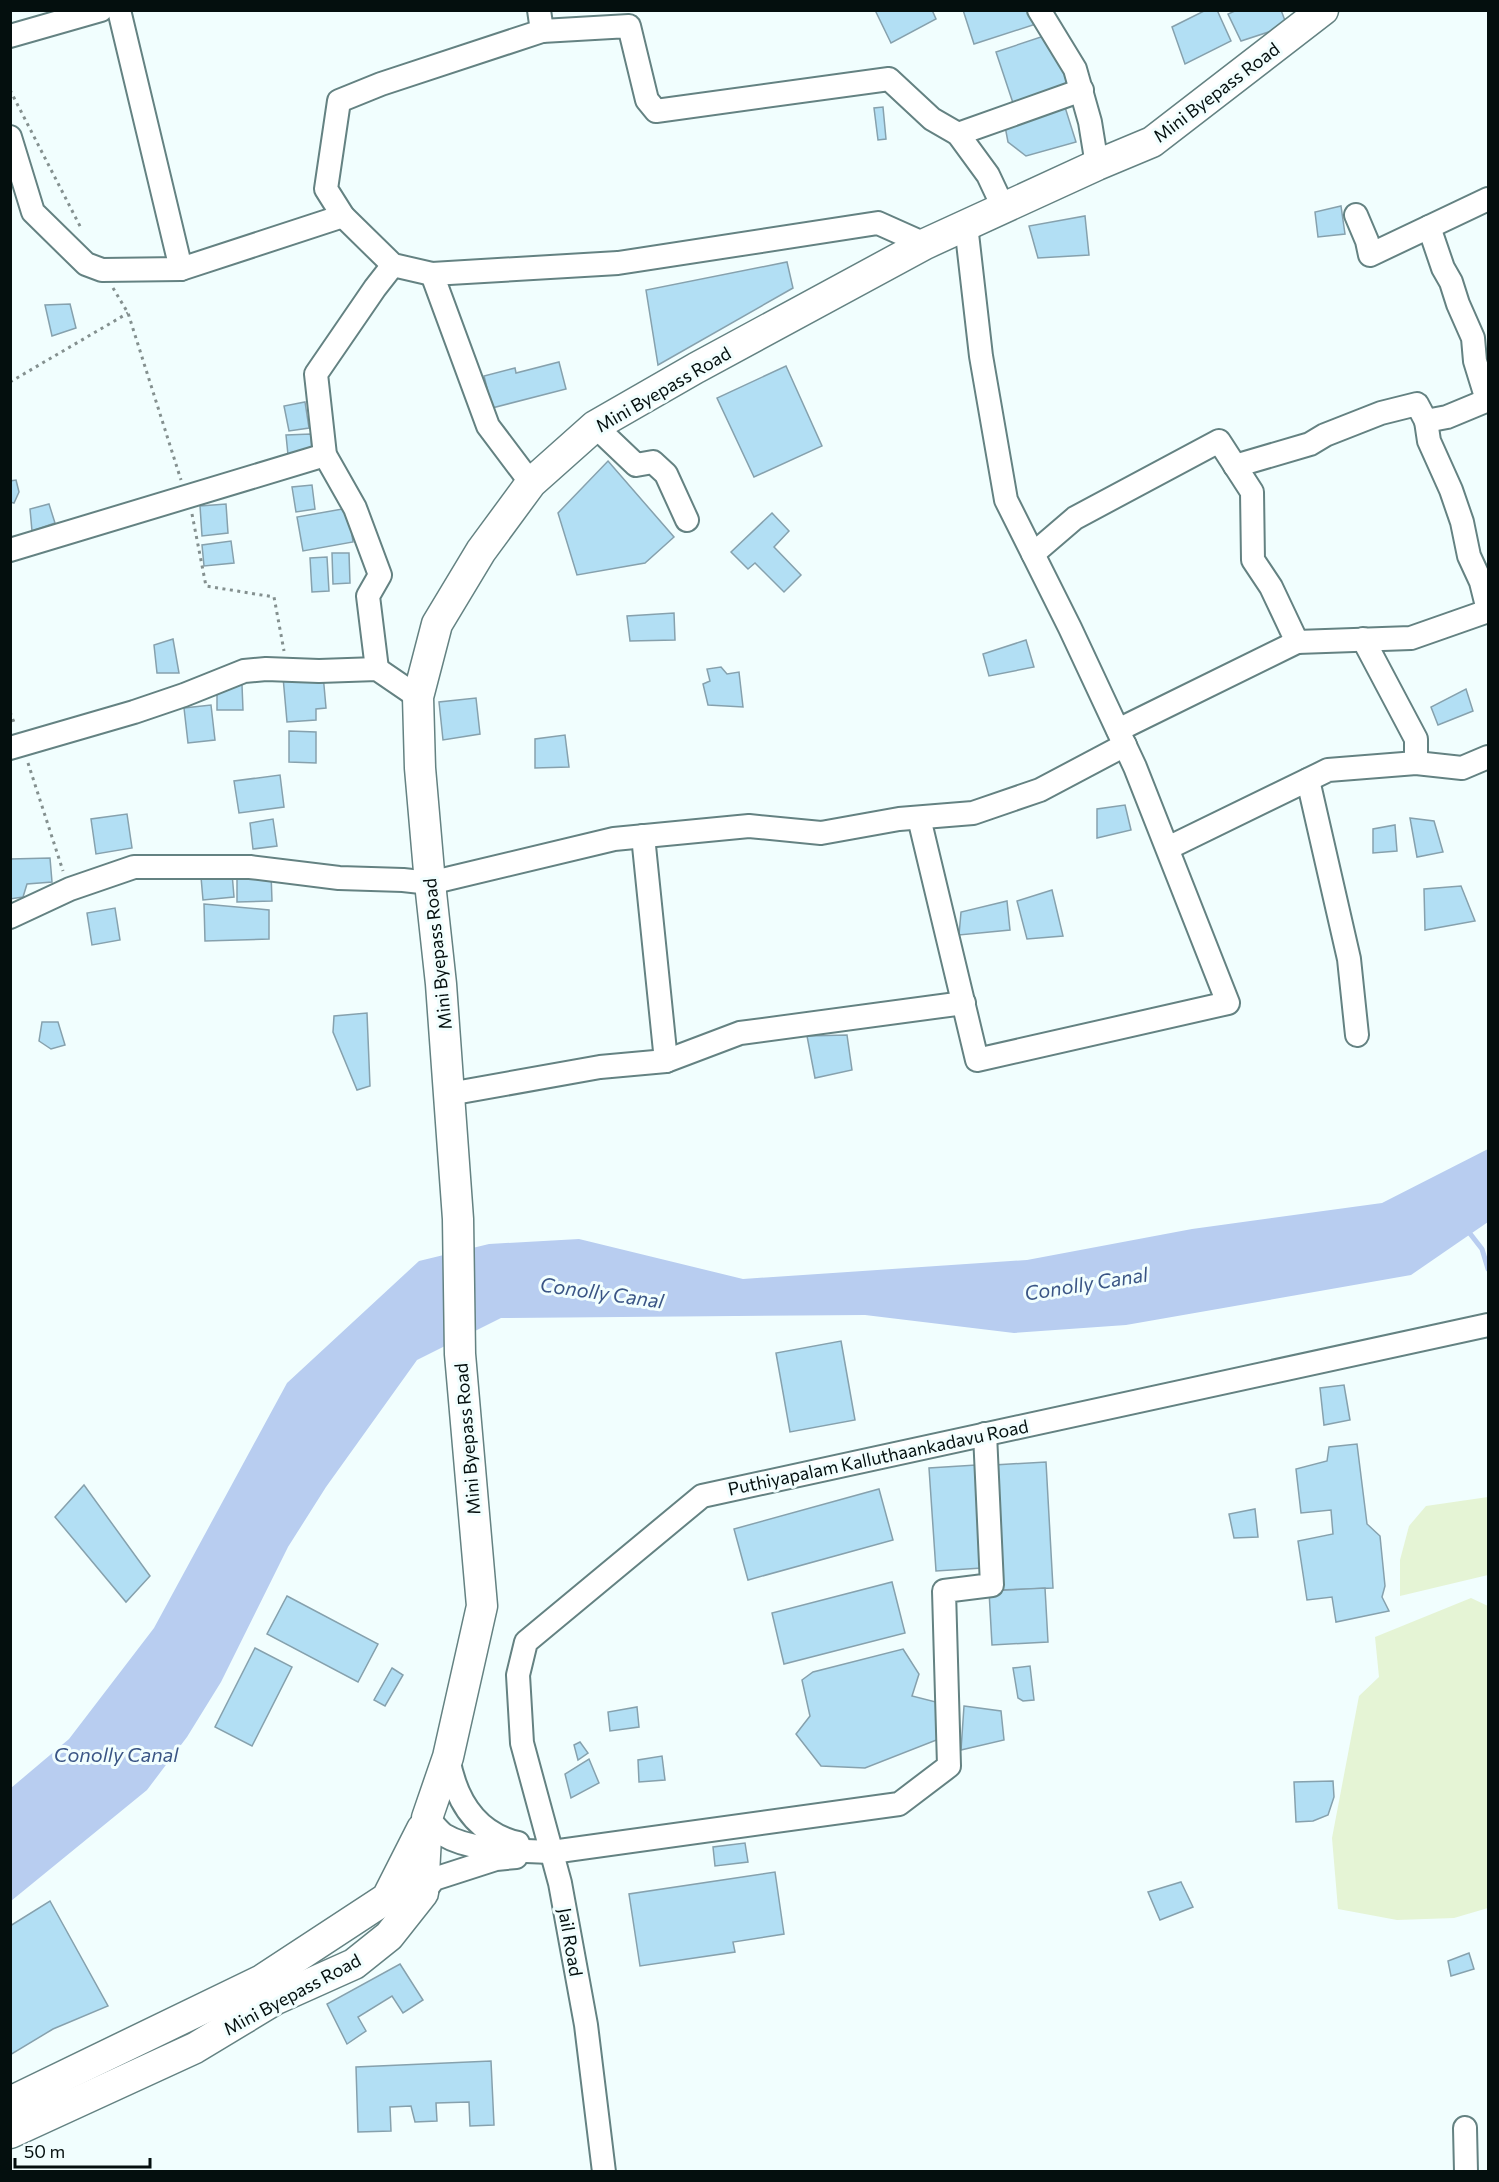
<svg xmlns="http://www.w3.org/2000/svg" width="1499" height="2182" font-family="Commissioner,sans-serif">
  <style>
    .green { fill: #e5f4d5 }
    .water { fill: #b8cdf0 }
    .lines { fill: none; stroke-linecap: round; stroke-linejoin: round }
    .stream { stroke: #b8cdf0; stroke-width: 5 }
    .building { fill: #b2dff4; stroke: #86a1ad; stroke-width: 1.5 }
    .minor-casing { stroke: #648282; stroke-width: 26 }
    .major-casing { stroke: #648282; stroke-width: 33 }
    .path { stroke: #84908f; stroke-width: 3; stroke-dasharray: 3 4.5; stroke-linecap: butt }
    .minor { stroke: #fff; stroke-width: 22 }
    .major { stroke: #fff; stroke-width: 30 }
    .labels { text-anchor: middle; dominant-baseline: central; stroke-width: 6; stroke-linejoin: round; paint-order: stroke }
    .street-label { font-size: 18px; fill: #040f0e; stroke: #f1fefe }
    .water-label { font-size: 20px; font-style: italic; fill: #3a5585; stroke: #f1fefe }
  </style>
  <rect width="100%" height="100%" fill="#f1fefe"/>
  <g class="green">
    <path d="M1488,1497V1575L1400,1596V1560L1409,1526L1426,1506Z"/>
    <path d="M1471,1598L1488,1606V1908L1454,1918L1397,1920L1338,1909L1332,1838L1359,1696L1379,1677L1375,1637Z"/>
  </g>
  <path class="water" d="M1488,1149V1222L1411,1275L1126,1325L1014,1333L865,1315L501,1318L417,1360L326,1487L288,1547L221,1682L187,1737L147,1790L11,1901V1788L69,1739L154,1628L287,1383L419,1261L489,1244L579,1239L743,1279L1027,1260L1192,1229L1382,1203Z"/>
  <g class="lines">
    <path class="stream" d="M1468,1231L1482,1249L1488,1269"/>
  </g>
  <g class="building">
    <path d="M875,10H932L936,19L891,43Z"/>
    <path d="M963,10H1035L1039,23L974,44Z"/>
    <path d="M1206,10H1217L1231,41L1185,64L1172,27Z"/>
    <path d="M1237,10H1281L1287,26L1241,41L1228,14Z"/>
    <path d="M1059,31L1076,86L1014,106L996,52Z"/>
    <path d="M1064,104L1076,142L1026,156L1008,142L1004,121Z"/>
    <path d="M883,107L886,139L878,140L874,108Z"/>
    <path d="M1341,206L1345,234L1318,237L1315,212Z"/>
    <path d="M1085,216L1089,255L1038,258L1029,226Z"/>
    <path d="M787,262L793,288L658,365L646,290Z"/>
    <path d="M70,304L76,328L52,336L45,305Z"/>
    <path d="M559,362L566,389L492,408L484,376L515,368L516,373Z"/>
    <path d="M786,366L822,446L754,477L717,398Z"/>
    <path d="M305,402L309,428L289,431L284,406Z"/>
    <path d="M311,434L312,454L288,455L286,435Z"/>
    <path d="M608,461L674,537L645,563L577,575L558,513Z"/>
    <path d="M16,480L19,492L14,503L10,502V481Z"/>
    <path d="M312,485L315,509L296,512L292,487Z"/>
    <path d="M49,504L55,523L32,531L30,509Z"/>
    <path d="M226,504L228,533L202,536L200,506Z"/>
    <path d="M348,508L353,542L303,551L297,517Z"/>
    <path d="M772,513L789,531L774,547L801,575L784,592L755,563L748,569L731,552Z"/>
    <path d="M231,541L234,563L204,566L202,545Z"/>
    <path d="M332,553H349L350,583L333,584Z"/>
    <path d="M327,557L329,591L312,592L310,558Z"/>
    <path d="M674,613L675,640L630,641L627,616Z"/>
    <path d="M173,639L179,673H157L154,645Z"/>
    <path d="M1026,640L1034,667L989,676L983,654Z"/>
    <path d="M721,667L727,674L739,672L743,707L708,705L703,684L710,681L707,669Z"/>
    <path d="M323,674L326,708L316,709V720L287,722L283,677Z"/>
    <path d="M217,685H242L243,710H217Z"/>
    <path d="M1466,689L1473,711L1438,725L1431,707Z"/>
    <path d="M476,698L480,734L443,740L439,702Z"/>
    <path d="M211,705L215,740L188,743L184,708Z"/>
    <path d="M289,731L316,732V763L289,762Z"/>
    <path d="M565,735L569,767L535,768V739Z"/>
    <path d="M280,775L284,807L239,813L234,781Z"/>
    <path d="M1125,805L1131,830L1097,838V809Z"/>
    <path d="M127,814L132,848L96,854L91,819Z"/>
    <path d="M1410,818L1434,821L1443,852L1417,857Z"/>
    <path d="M273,819L277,846L253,849L250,823Z"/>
    <path d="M1395,825L1397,851L1373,853V829Z"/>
    <path d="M50,858L52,882L27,884L23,897L10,899V859Z"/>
    <path d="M232,873L234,897L203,900L201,877Z"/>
    <path d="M237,873H271L272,901L237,902Z"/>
    <path d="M1461,886L1475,921L1425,930L1424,889Z"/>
    <path d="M1052,890L1063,936L1027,939L1017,901Z"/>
    <path d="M1007,901L1010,930L959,935L961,912Z"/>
    <path d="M204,904L269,910V939L205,941Z"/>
    <path d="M115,908L120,940L92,945L87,913Z"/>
    <path d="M367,1013L370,1086L357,1090L333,1032L334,1016Z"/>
    <path d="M42,1022H58L65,1045L51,1049L39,1041Z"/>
    <path d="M847,1035L852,1070L815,1078L807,1036Z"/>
    <path d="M841,1341L855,1420L790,1432L776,1353Z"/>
    <path d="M1344,1385L1350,1420L1324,1425L1320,1388Z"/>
    <path d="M1357,1444L1367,1524L1380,1536L1385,1586L1382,1597L1389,1611L1336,1622L1332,1597L1307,1600L1298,1541L1333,1534L1331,1510L1301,1513L1296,1469L1327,1461L1329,1447Z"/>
    <path d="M1046,1462L1053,1588L1001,1590L994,1465Z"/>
    <path d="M976,1465L982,1568L936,1571L929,1468Z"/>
    <path d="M84,1485L150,1576L126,1602L55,1517Z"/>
    <path d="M879,1489L893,1540L748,1580L734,1529Z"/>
    <path d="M1255,1509L1258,1537L1234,1538L1229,1514Z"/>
    <path d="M892,1582L905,1633L784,1664L772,1613Z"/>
    <path d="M1045,1588L1048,1642L992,1645L989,1591Z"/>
    <path d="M287,1596L378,1644L358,1682L267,1634Z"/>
    <path d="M255,1648L292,1667L252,1746L215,1727Z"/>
    <path d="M903,1649L919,1674L912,1696L936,1702L939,1739L865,1768L821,1766L796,1734L810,1716L802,1680L813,1672Z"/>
    <path d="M1030,1666L1034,1700L1023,1701L1018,1698L1013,1668Z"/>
    <path d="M392,1668L403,1675L385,1706L374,1700Z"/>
    <path d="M964,1706L1001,1711L1004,1740L961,1750Z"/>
    <path d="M637,1707L639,1727L610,1731L608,1712Z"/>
    <path d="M580,1742L588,1753L578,1760L574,1745Z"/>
    <path d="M662,1756L665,1780L639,1782L638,1760Z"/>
    <path d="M589,1759L599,1783L571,1798L565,1774Z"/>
    <path d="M1333,1781L1334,1797L1328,1815L1313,1821L1296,1822L1294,1782Z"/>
    <path d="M745,1843L748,1862L715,1866L713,1847Z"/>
    <path d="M775,1872L784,1934L733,1942L735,1952L640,1966L629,1894Z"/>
    <path d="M1181,1882L1193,1907L1160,1920L1148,1892Z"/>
    <path d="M50,1901L108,2006L53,2029L10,2055V1926Z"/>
    <path d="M1469,1953L1474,1969L1451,1976L1448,1961Z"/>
    <path d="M400,1964L423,2000L403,2013L392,1996L358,2017L366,2031L347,2044L327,2004Z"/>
    <path d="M491,2061L494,2125L470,2126L469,2102L436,2103L437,2121L415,2122L411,2106L390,2107L391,2131L358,2132L356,2067Z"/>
  </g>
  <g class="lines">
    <defs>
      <g id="minor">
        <path d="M119,10L181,269"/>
        <path d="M1039,10L1075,69L1090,122L1097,165"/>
        <path d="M542,31L629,26L647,100L656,111L889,79L932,119L958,134L988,175L1004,209"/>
        <path d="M10,36L101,10"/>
        <path d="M958,134L1082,90"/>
        <path d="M10,137L33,212L86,264L102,270L181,269L343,216"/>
        <path d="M1356,215L1367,241L1370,255L1488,199"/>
        <path d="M1429,227L1443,268L1451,282L1458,304L1473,338L1475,361L1487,400"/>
        <path d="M432,274L393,265L343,216L326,189L339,101L381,84L542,31L539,10"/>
        <path d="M1426,421L1429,441L1451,490L1462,522L1469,556L1481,582L1488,610"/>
        <path d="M595,426L636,465L653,462L666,474L687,520"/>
        <path d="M1235,466L1310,444L1325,435L1381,413L1417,404L1426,421L1447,417L1488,400"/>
        <path d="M531,483L488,426L432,274L618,263L878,223L925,244"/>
        <path d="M10,550L325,455"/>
        <path d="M1033,554L1075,518L1219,441L1252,492L1253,560L1271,587L1297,642L1118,730"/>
        <path d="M1363,639L1416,739V763"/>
        <path d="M1297,642L1411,638L1488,611"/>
        <path d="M377,669L368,596L380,575L355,508L325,455L316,374L375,288L393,265"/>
        <path d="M10,748L134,712L184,695L244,671L266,669L319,671L377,669L418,697"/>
        <path d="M1308,780L1349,959L1357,1035"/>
        <path d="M919,818L977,1060L1228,1003L1135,767L1070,628L1006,500L981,356L966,225"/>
        <path d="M643,836L666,1061"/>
        <path d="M1168,848L1328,770L1416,763L1462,768L1488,757"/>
        <path d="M10,917L70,889L134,867H250L339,878L403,880L430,883L614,839L749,826L821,833L899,819L973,813L1040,790L1125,745"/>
        <path d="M449,1094L600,1067L666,1061L740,1033L964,1003"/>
        <path d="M448,1757C455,1798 474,1833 518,1843"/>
        <path d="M427,1818C433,1823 438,1831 444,1835C472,1852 520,1850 552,1852L899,1804L949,1766L944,1591L992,1585L985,1434"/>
        <path d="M423,1893L434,1879L496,1859L516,1857"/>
        <path d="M1465,2128L1466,2172"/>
        <path d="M604,2172L586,2025L560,1883L522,1743L518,1675L526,1642L702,1496L1488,1325"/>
      </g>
      <g id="major">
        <path d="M10,2102L262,1980L387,1898L422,1829"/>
        <path d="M10,2133L195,2048L276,1999L354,1964L389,1936L423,1893L427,1818L448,1757L482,1606L460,1354L458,1219L441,984L430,883L420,768L418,697L437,624L481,551L531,483L595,426L696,368L925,244L1097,165L1152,142L1323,10"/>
      </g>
    </defs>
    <use href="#minor" class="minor-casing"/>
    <use href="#major" class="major-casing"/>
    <g class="path">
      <path d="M10,90L82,230"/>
      <path d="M113,288L128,313L181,480"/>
      <path d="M10,382L128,313"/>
      <path d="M192,514L206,586L274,597L284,651"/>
      <path d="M10,712L15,725"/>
      <path d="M28,763L63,871"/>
    </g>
    <use href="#minor" class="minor"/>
    <use href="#major" class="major"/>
  </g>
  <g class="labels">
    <g class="street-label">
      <text transform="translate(1216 92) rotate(-37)">Mini Byepass Road</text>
      <text transform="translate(663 389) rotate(-30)">Mini Byepass Road</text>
      <text transform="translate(437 954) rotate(-96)">Mini Byepass Road</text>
      <text transform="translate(467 1439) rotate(-95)">Mini Byepass Road</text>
      <text transform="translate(878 1457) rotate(-12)">Puthiyapalam Kalluthaankadavu Road</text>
      <text transform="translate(571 1942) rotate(80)">Jail Road</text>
      <text transform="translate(292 1994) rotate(-28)">Mini Byepass Road</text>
    </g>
    <g class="water-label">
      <text transform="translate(1086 1283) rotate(-9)">Conolly Canal</text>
      <text transform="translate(602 1292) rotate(8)">Conolly Canal</text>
      <text x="116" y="1754">Conolly Canal</text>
    </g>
  </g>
  <rect width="1499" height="2182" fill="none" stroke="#040f0e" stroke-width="24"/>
  <path d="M15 2158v9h135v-9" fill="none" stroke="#040f0e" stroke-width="3"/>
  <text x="24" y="2158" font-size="18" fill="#040f0e" stroke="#f1fefe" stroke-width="4.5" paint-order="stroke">50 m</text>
</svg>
